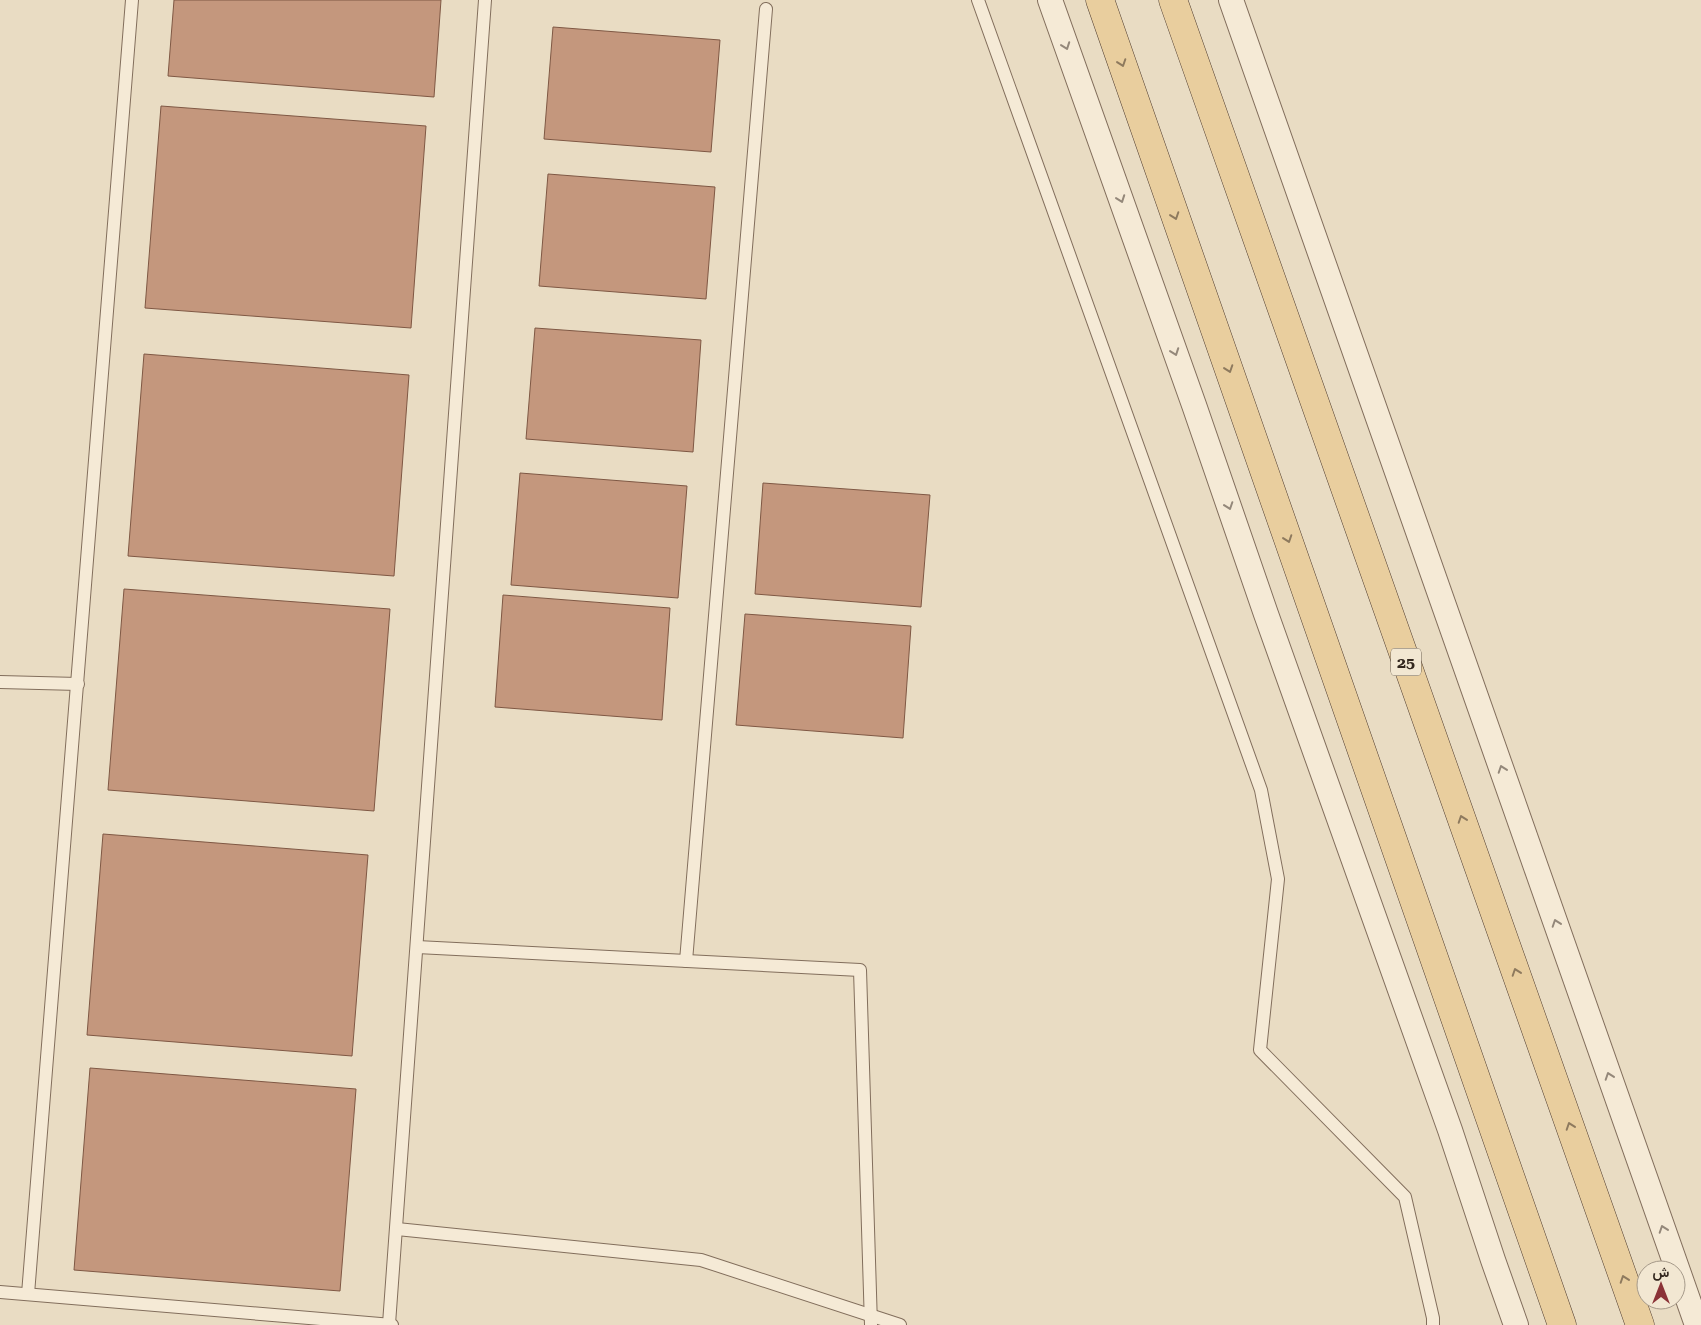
<svg xmlns="http://www.w3.org/2000/svg" width="1701" height="1325" font-family="'Roboto Serif',Vazirmatn,serif">
  <style>
    .building { fill: #c4977d; stroke: #7f5844 }
    .lines { fill: none; stroke-linecap: round; stroke-linejoin: round }
    .lane-casing { stroke: #826e5c; stroke-width: 14 }
    .street-casing { stroke: #826e5c; stroke-width: 26 }
    .primary-casing { stroke: #503d30; stroke-width: 29 }
    .lane { stroke: #f5ead6; stroke-width: 12 }
    .street { stroke: #f5ead6; stroke-width: 24 }
    .primary { stroke: #e9ce9e; stroke-width: 28 }
    .oneway { stroke: #94887a }
    .oneway2 { stroke: #8e7a5e }
    .labels { text-anchor: middle; dominant-baseline: central; stroke-width: 4.5; stroke-linejoin: round; paint-order: stroke }
    .shield { fill: #f2e7d2; stroke: #6c6154; stroke-width: 1 }
    .shield-label { font-size: 16px; font-weight: bold; fill: #33271e }
  </style>
  <rect width="100%" height="100%" fill="#e9dcc3"/>
  <g class="building">
    <path d="M174,0H441L434,97L168,76Z"/>
    <path d="M553,27L720,40L711,152L544,139Z"/>
    <path d="M161,106L426,126L411,328L145,308Z"/>
    <path d="M548,174L715,187L706,299L539,286Z"/>
    <path d="M535,328L701,340L693,452L526,439Z"/>
    <path d="M144,354L409,375L394,576L128,556Z"/>
    <path d="M520,473L687,486L678,598L511,585Z"/>
    <path d="M763,483L930,495L921,607L755,594Z"/>
    <path d="M124,589L390,609L374,811L108,790Z"/>
    <path d="M503,595L670,608L662,720L495,707Z"/>
    <path d="M745,614L911,626L903,738L736,725Z"/>
    <path d="M103,834L368,855L352,1056L87,1035Z"/>
    <path d="M90,1068L356,1089L340,1291L74,1270Z"/>
  </g>
  <g class="lines">
    <defs>
      <g id="lane">
        <path d="M978,0L1261,790L1278,879L1260,1050L1405,1197L1433,1318V1325"/>
        <path d="M0,682L78,684"/>
        <path d="M417,947L860,970L871,1325"/>
        <path d="M686,961L766,9"/>
        <path d="M397,1229L701,1260L900,1325"/>
        <path d="M0,1292L392,1325"/>
        <path d="M28,1294L132,0"/>
        <path d="M389,1324L485,0"/>
      </g>
      <g id="street">
        <path d="M1050,0L1194,405L1266,614L1450,1130L1493,1260L1516,1325"/>
        <path d="M1231,0L1697,1325"/>
      </g>
      <g id="primary">
        <path d="M1100,0L1562,1325"/>
        <path d="M1173,0L1640,1325"/>
      </g>
    </defs>
    <use href="#lane" class="lane-casing"/>
    <use href="#street" class="street-casing"/>
    <use href="#primary" class="primary-casing"/>
    <use href="#lane" class="lane"/>
    <use href="#street" class="street"/>
    <use href="#primary" class="primary"/>
  </g>
  <defs><path id="oneway-chevron" d="M-2-3.5L2.5 0L-2 3.5" fill="none" stroke-width="1.6" stroke-linecap="round" stroke-linejoin="round" transform="scale(1.25)"/></defs>
  <g class="oneway">
    <use href="#oneway-chevron" transform="translate(1066 46) rotate(70)"/>
    <use href="#oneway-chevron" transform="translate(1121 199) rotate(70)"/>
    <use href="#oneway-chevron" transform="translate(1175 352) rotate(70)"/>
    <use href="#oneway-chevron" transform="translate(1229 506) rotate(71)"/>
    <use href="#oneway-chevron" transform="translate(1502 769) rotate(-109)"/>
    <use href="#oneway-chevron" transform="translate(1556 923) rotate(-109)"/>
    <use href="#oneway-chevron" transform="translate(1609 1076) rotate(-109)"/>
    <use href="#oneway-chevron" transform="translate(1663 1229) rotate(-109)"/>
  </g>
  <g class="oneway2">
    <use href="#oneway-chevron" transform="translate(1122 63) rotate(71)"/>
    <use href="#oneway-chevron" transform="translate(1175 216) rotate(71)"/>
    <use href="#oneway-chevron" transform="translate(1229 369) rotate(71)"/>
    <use href="#oneway-chevron" transform="translate(1288 539) rotate(71)"/>
    <use href="#oneway-chevron" transform="translate(1462 819) rotate(-109)"/>
    <use href="#oneway-chevron" transform="translate(1516 972) rotate(-109)"/>
    <use href="#oneway-chevron" transform="translate(1570 1126) rotate(-109)"/>
    <use href="#oneway-chevron" transform="translate(1624 1279) rotate(-109)"/>
  </g>
  <g class="labels">
    <rect class="shield" x="1391" y="648.5" width="30" height="27" rx="4"/>
    <g class="shield-label">
      <text x="1406" y="662">25</text>
    </g>
  </g>
  <g transform="translate(1661 1285)"><circle r="24" fill="#f2e7d2" stroke="#a69a8a"/>
  <path d="M0-4L9 19L0 12L-9 19Z" fill="#8b3237"/>
  <text y="-8" font-size="14" font-weight="bold" text-anchor="middle" fill="#33271e">ش</text>
  </g>
</svg>
